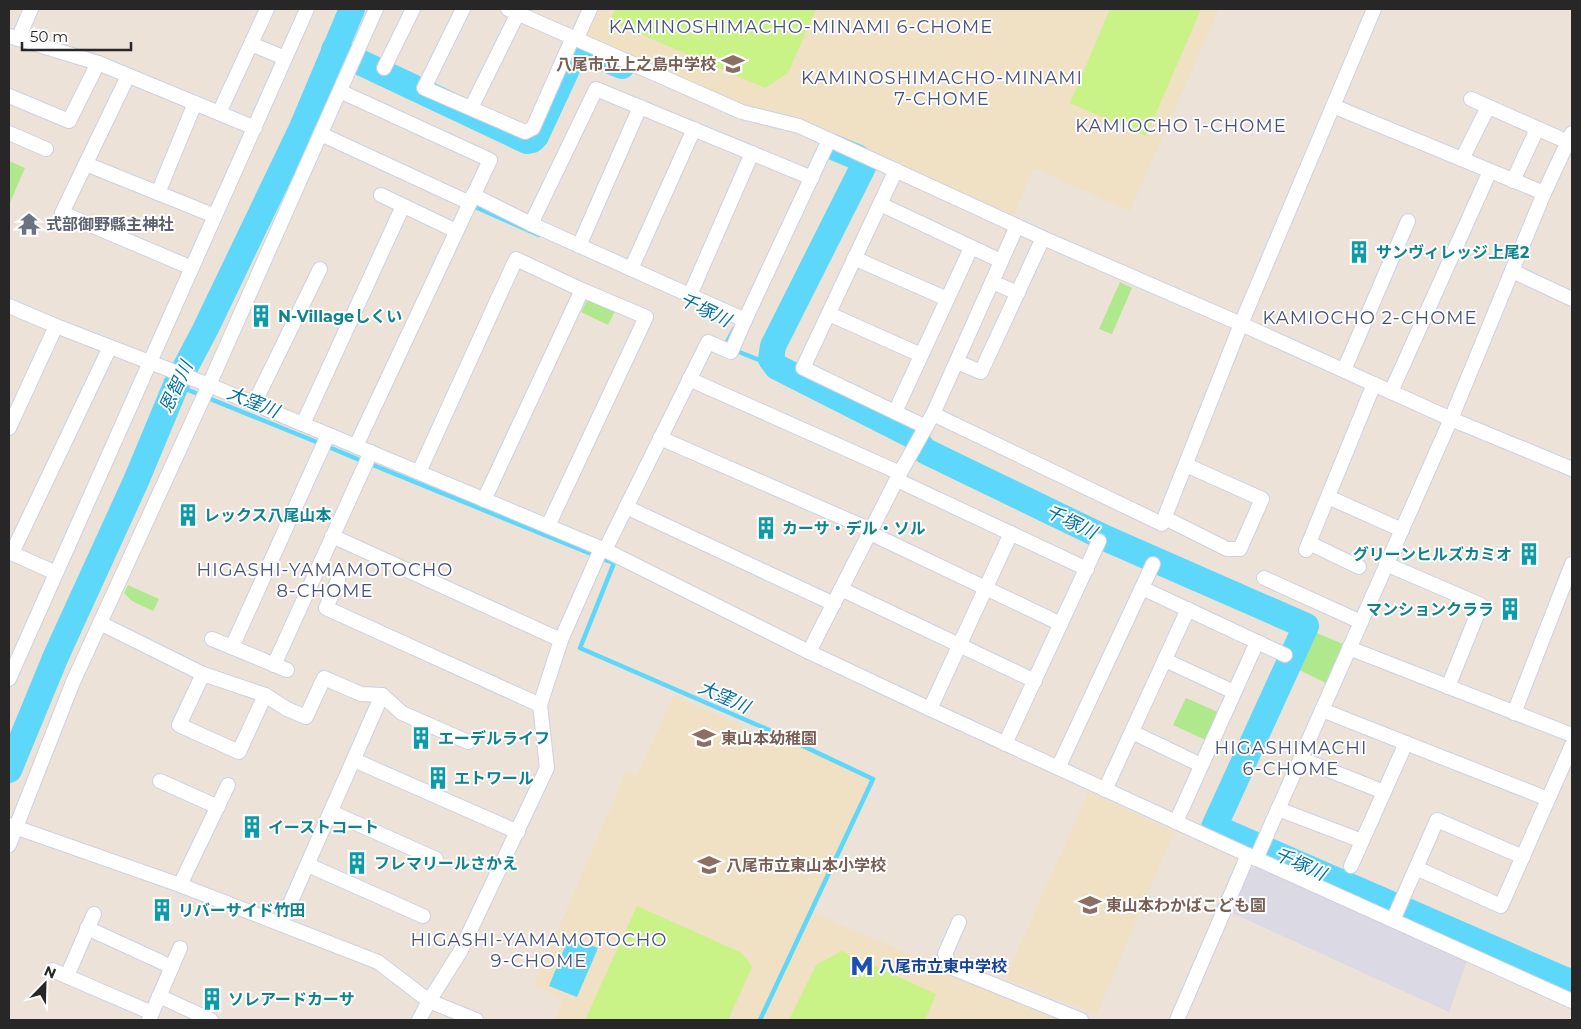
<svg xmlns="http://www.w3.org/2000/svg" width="1581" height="1029" font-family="Montserrat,'Noto Sans JP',sans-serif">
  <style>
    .industrial { fill: #dbd9e3 }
    .education { fill: #f0e0c4 }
    .green { fill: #b0e98d }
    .pitch { fill: #c9f287 }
    .water { fill: #5dd7fa }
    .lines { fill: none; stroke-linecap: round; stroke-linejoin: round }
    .stream { stroke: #5dd7fa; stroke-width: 4.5 }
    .river { stroke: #5dd7fa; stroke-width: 26 }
    .minor-casing { stroke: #ccd1e3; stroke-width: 16 }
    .minor { stroke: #fff; stroke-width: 14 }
    .labels { text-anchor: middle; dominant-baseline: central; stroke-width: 4; stroke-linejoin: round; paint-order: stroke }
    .education-label { font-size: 16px; font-weight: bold; fill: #785e54; stroke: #fff; text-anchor: start }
    .worship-label { font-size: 16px; font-weight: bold; fill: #5b616d; stroke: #fff; text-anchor: start }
    .culture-label { font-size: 16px; font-weight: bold; fill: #0d838f; stroke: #fff; text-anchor: start }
    .transit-label { font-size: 16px; font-weight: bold; fill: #164399; stroke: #fff; text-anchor: start }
    .neighbourhood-label { font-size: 18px; letter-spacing: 1px; fill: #44507c; stroke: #fff }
    .water-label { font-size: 18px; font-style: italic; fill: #0071a3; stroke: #fff }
  </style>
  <rect width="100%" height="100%" fill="#ece2d7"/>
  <path class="industrial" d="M1259,866L1467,961L1449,1012L1232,913L1250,869Z"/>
  <g class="education">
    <path d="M599,9H1219L1130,211L1034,168L1012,219L737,104L591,39L589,31Z"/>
    <path d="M674,695L766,737L769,730L873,779L811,912L1066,1020H555L563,999L534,986L626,772L637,776Z"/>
    <path d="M1089,791L1174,832L1097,1014L1005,979Z"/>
  </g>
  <g class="green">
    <path d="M9,161L25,168L9,205Z"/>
    <path d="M1120,282L1132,288L1112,334L1099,329Z"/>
    <path d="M593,298L616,309L608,325L581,312L586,302Z"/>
    <path d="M128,585L159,599L153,611L132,601L124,593Z"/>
    <path d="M1307,629L1343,644L1326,683L1291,666Z"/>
    <path d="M1186,698L1220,713L1208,741L1173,725Z"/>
  </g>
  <g class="pitch">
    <path d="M615,9H816L788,73L765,88L610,21Z"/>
    <path d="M1110,9H1201L1146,136L1070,103Z"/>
    <path d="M637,906L742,953L752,967L728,1020H585Z"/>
    <path d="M842,951L936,994L925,1020H789L816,965Z"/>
  </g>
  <path class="water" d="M569,937L598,948L577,997L549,986Z"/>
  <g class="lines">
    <g class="stream">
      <path d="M301,130L315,136"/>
      <path d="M471,205L539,235"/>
      <path d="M725,346L734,329"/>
      <path d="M734,350L777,367"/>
      <path d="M176,385L319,443"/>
      <path d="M331,448L362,461"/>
      <path d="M373,465L594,555"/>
      <path d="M603,559L614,563L580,648L769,730L873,779L760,1020"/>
    </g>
    <g class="river">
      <path d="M334,50L527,141L532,140L536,136L574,54L581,49L622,66"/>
      <path d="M833,147L857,157L863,162V167L773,346L771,359L777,367L913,436L925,451L1105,538L1306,626L1214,827L1572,983"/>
      <path d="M9,770L56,656L136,481L176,385L205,330L301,130L352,9"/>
    </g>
    <defs>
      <g id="minor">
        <path d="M463,9L424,88L525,132L533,128L573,37"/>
        <path d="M508,9L742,112L799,126L1043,238L1241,324L1451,419L1572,469"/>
        <path d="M9,36L98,63L255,128"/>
        <path d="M577,38L590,9"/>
        <path d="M18,39L31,9"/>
        <path d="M251,44L285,58"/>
        <path d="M384,68L413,9"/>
        <path d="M128,76L62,213L192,268"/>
        <path d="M344,93L490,160L356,446"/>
        <path d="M9,96L69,121L98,63"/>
        <path d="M1471,99L1568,142"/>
        <path d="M1333,106L1544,193L1572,133"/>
        <path d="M471,108L518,13"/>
        <path d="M219,113L267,9"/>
        <path d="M9,133L46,149"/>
        <path d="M325,136L470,203"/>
        <path d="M1462,159L1488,107"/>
        <path d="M86,164L215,216"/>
        <path d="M896,170L803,368L926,427"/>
        <path d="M1513,181L1537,129"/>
        <path d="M158,193L195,103"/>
        <path d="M381,195L456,231"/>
        <path d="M473,195L531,224L745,320L731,352L708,342L605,550"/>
        <path d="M880,204L1001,261"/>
        <path d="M531,224L596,89L812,178"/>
        <path d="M579,246L640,107"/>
        <path d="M854,258L947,299"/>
        <path d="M631,269L694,129"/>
        <path d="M1512,271L1572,299"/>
        <path d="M992,282L1018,293"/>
        <path d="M690,295L752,153"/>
        <path d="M9,306L56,326L209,385L605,550L809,652L930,709L1248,855L1572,1001"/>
        <path d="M829,314L921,355"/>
        <path d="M745,320L829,140"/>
        <path d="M957,362L981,372L1043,238"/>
        <path d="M1344,370L1408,221"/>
        <path d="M689,379L900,473"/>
        <path d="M1391,392L1490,171"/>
        <path d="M254,404L320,269"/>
        <path d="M895,412L971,248"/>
        <path d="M933,414L1162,524L1241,324L1374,9"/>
        <path d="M303,424L403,206"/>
        <path d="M9,428L56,326"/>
        <path d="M660,438L871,530"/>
        <path d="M419,472L516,259L582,290L646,317L548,526"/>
        <path d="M897,480L1087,569"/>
        <path d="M1328,497L1402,530"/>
        <path d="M484,500L582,290"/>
        <path d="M626,507L834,604"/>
        <path d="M1165,518L1227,549H1240L1262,499L1186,465"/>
        <path d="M870,533L1061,624"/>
        <path d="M332,536L561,640"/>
        <path d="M1309,543L1359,567"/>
        <path d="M1306,550L1374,384"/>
        <path d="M9,552L56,573"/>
        <path d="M12,553L110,347"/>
        <path d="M1386,564L1481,605L1448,687"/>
        <path d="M1264,578L1361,622"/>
        <path d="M338,580L326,608L540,705"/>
        <path d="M1142,588L1285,655"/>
        <path d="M841,589L1035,681"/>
        <path d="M100,623L203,674L265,695L287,709L306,717L324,678L361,694L382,695L402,713L468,742"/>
        <path d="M212,639L287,670"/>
        <path d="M232,647L328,435"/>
        <path d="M1349,648L1572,735"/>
        <path d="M809,652L900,473L933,414L1017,226"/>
        <path d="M1165,660L1234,692"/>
        <path d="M274,665L371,452"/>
        <path d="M203,674L179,725L239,752L265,695"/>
        <path d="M9,679L307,9"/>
        <path d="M930,709L1011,533"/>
        <path d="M1322,710L1548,799"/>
        <path d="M1514,713L1572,564"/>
        <path d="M1132,732L1201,765"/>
        <path d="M1005,744L1099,541"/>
        <path d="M1301,759L1384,792"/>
        <path d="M354,760L518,832"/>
        <path d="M1058,768L1153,564"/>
        <path d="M160,781L218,807"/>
        <path d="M1105,790L1188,609"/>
        <path d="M1278,809L1362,841"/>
        <path d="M331,812L436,859"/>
        <path d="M1176,822L1257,642"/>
        <path d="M9,825L180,885L378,962L429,1001L476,1020"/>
        <path d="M9,845L73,682L209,385L376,9"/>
        <path d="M1256,859L1451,419L1544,193"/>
        <path d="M308,865L423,916"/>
        <path d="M1351,866L1406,743"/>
        <path d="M1416,868L1437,820L1523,857"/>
        <path d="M180,885L228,785"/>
        <path d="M1393,920L1416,868L1501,906L1572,745"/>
        <path d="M959,922L945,954L950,967L1081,1020"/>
        <path d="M281,924L382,695"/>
        <path d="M87,928L172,967"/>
        <path d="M52,970L152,1013"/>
        <path d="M67,976L94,914"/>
        <path d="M159,996L211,1020"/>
        <path d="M149,1020L180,948"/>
        <path d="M419,1020L429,1001L460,952L547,768L540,705L561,640L601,549"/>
        <path d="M1177,1020L1248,855"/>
      </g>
    </defs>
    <use href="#minor" class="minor-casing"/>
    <use href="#minor" class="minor"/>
  </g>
  <defs>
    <symbol id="school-bare" viewBox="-9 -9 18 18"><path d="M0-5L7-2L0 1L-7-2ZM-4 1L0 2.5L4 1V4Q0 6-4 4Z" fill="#8d6e63" stroke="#fff" stroke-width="2.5" paint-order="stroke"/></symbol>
    <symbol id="temple-bare" viewBox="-9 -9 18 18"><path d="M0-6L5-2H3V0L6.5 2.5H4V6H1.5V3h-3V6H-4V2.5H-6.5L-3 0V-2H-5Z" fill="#6b7280" stroke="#fff" stroke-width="2.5" paint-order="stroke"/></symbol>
    <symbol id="building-bare" viewBox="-9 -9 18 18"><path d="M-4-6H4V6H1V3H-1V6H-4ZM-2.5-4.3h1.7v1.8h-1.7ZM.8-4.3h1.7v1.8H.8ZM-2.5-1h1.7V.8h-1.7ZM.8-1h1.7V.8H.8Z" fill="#0f9aa8" stroke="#fff" stroke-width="2.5" paint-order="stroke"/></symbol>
    <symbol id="metro-bare" viewBox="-9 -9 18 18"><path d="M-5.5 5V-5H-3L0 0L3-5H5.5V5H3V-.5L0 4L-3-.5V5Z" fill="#1a4fb4" stroke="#fff" stroke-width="2.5" paint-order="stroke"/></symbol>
  </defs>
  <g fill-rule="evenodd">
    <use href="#school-bare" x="717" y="48" width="32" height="32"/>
    <use href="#temple-bare" x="13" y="208" width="32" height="32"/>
    <use href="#building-bare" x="1343" y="236" width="32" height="32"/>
    <use href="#building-bare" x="245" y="300" width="32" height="32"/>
    <use href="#building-bare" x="172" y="499" width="32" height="32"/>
    <use href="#building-bare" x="750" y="512" width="32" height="32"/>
    <use href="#building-bare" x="1513" y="538" width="32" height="32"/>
    <use href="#building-bare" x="1494" y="593" width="32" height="32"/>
    <use href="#building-bare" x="405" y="722" width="32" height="32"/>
    <use href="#school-bare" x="688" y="722" width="32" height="32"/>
    <use href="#building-bare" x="422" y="762" width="32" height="32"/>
    <use href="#building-bare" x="236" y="811" width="32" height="32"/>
    <use href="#building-bare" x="341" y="847" width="32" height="32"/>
    <use href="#school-bare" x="693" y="849" width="32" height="32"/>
    <use href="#school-bare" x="1074" y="889" width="32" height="32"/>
    <use href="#building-bare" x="146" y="894" width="32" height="32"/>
    <use href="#metro-bare" x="846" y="950" width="32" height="32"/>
    <use href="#building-bare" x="196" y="983" width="32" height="32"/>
  </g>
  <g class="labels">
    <g class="education-label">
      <text x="716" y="64" text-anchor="end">八尾市立上之島中学校</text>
      <text x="721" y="738">東山本幼稚園</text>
      <text x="726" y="865">八尾市立東山本小学校</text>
      <text x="1106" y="905">東山本わかばこども園</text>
    </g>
    <g class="worship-label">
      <text x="46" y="224">式部御野縣主神社</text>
    </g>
    <g class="culture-label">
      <text x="1376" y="252">サンヴィレッジ上尾2</text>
      <text x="278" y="316">N-Villageしくい</text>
      <text x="204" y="515">レックス八尾山本</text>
      <text x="782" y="528">カーサ・デル・ソル</text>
      <text x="1512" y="554" text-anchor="end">グリーンヒルズカミオ</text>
      <text x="1494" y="609" text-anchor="end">マンションクララ</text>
      <text x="438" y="738">エーデルライフ</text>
      <text x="454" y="778">エトワール</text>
      <text x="268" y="827">イーストコート</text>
      <text x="374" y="863">フレマリールさかえ</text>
      <text x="178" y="910">リバーサイド竹田</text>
      <text x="228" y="999">ソレアードカーサ</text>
    </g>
    <g class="transit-label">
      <text x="879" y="966">八尾市立東中学校</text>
    </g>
    <g class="neighbourhood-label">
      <text x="801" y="27">KAMINOSHIMACHO-MINAMI 6-CHOME</text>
      <text x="942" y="78">KAMINOSHIMACHO-MINAMI<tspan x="942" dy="21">7-CHOME</tspan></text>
      <text x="1181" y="126">KAMIOCHO 1-CHOME</text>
      <text x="1370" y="318">KAMIOCHO 2-CHOME</text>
      <text x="325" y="570">HIGASHI-YAMAMOTOCHO<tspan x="325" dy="21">8-CHOME</tspan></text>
      <text x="1291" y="748">HIGASHIMACHI<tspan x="1291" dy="21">6-CHOME</tspan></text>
      <text x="539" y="940">HIGASHI-YAMAMOTOCHO<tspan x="539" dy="21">9-CHOME</tspan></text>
    </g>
    <g class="water-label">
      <text transform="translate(705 310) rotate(26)">千塚川</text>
      <text transform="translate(176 387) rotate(-65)">恩智川</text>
      <text transform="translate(253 402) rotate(22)">大窪川</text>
      <text transform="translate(1071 522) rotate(26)">千塚川</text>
      <text transform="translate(724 697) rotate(24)">大窪川</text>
      <text transform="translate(1300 864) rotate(24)">千塚川</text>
    </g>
  </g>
  <rect width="1581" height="1029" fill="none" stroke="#272727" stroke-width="20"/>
  <g transform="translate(45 984) rotate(23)" stroke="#ffffff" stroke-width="4" paint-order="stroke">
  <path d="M0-4L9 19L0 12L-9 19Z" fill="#272727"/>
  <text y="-8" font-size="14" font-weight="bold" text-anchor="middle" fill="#272727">N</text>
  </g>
  <path d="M22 42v8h109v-8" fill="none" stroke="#272727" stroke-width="2.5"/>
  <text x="30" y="42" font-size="15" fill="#272727" stroke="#ffffff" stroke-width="4" paint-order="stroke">50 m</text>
</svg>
